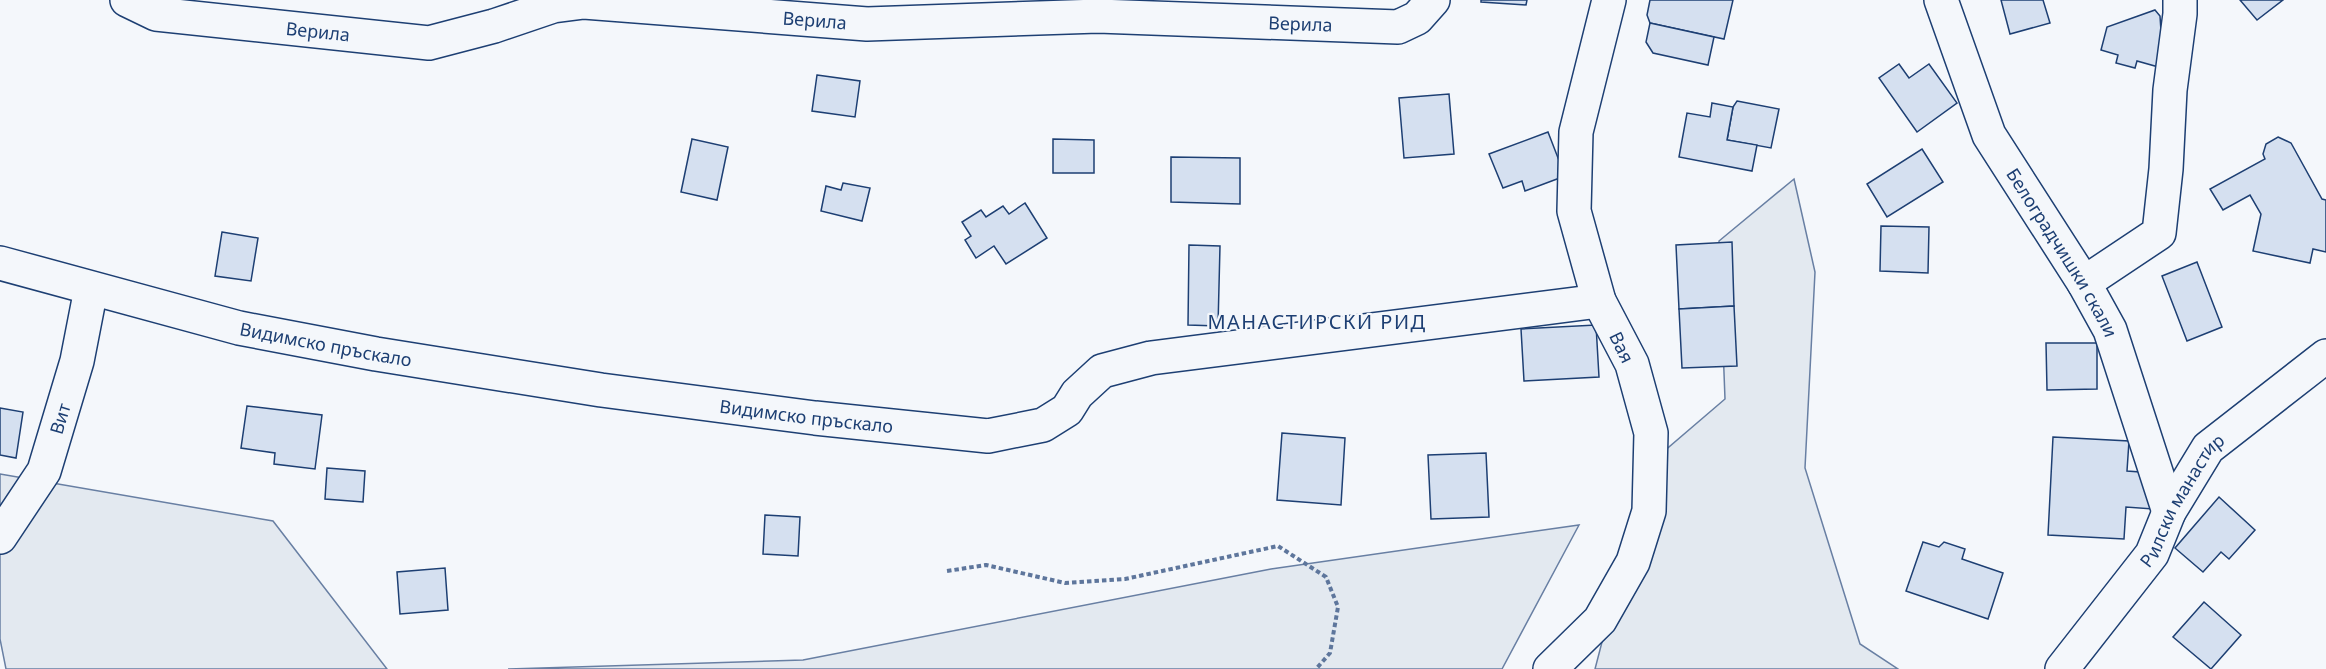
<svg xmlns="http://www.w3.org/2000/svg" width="2326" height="669" font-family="'Noto Sans',sans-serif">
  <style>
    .green { fill: #e3e9f0; stroke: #687fa3; stroke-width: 1.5 }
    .building { fill: #d5e0f0; stroke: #1d3f73; stroke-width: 1.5 }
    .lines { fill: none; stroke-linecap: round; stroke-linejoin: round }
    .minor-casing { stroke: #1d3f73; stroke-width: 36 }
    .path { stroke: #5e769c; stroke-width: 4; stroke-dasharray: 4.5 3; stroke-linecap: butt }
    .minor { stroke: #f4f7fb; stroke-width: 33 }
    .labels { text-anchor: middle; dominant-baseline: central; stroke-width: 4.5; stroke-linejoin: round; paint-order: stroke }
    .street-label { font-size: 18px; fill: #1d3f73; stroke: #f4f7fb }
    .neighbourhood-label { font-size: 20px; letter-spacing: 1.5px; fill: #1d3f73; stroke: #f4f7fb }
  </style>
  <rect width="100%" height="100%" fill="#f4f7fb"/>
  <g class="green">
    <path d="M1794,179L1815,272L1805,468L1860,644L1898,669H1595L1648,465L1725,399L1719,241Z"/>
    <path d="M0,474L273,521L387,669H6L0,639Z"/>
    <path d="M1579,525L1502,669H508L803,660L1271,569Z"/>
  </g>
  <g class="building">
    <path d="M1481,0H1527L1526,5L1481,2Z"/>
    <path d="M1650,0H1733L1724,39L1650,23L1647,15Z"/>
    <path d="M2001,0H2043L2050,23L2010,34Z"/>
    <path d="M2240,0H2283L2257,20Z"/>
    <path d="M2155,10L2160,16L2161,31L2171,34L2162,68L2137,61L2135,68L2116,63L2118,55L2101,50L2107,27Z"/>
    <path d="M1650,23L1714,37L1708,65L1653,53L1646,42Z"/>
    <path d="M1899,64L1909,78L1929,64L1957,103L1917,132L1879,78Z"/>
    <path d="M817,75L860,81L855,117L812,111Z"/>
    <path d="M1449,94L1454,154L1404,158L1399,98Z"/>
    <path d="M1737,101L1779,109L1771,148L1727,140L1733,107Z"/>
    <path d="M1712,103L1733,107L1727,140L1757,145L1752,171L1679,157L1687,113L1710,117Z"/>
    <path d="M1548,132L1565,176L1525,191L1522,181L1503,188L1489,154Z"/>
    <path d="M2278,137L2291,143L2322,199L2326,200V252L2313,249L2310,263L2253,251L2261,214L2250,195L2223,210L2210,189L2265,159L2263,154L2266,144Z"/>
    <path d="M692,139L728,147L717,200L681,192Z"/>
    <path d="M1053,139L1094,140V173H1053Z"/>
    <path d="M1922,149L1943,182L1887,217L1867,184Z"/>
    <path d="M1171,157L1240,158V204L1171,202Z"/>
    <path d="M843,183L870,188L862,221L821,211L826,186L841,190Z"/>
    <path d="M1025,203L1047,238L1006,264L994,246L976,258L965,240L971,236L962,222L981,210L986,217L1003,206L1009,214Z"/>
    <path d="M1881,226L1929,227L1928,273L1880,271Z"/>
    <path d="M222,232L258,238L251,281L215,276Z"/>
    <path d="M1732,242L1734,306L1679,309L1676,245Z"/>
    <path d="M1189,245L1220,246L1218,326L1188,325Z"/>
    <path d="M2197,262L2222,327L2187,341L2162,276Z"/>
    <path d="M1734,306L1737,366L1682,368L1679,309Z"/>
    <path d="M1596,325L1599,377L1524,381L1521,329Z"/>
    <path d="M2046,343H2097V389L2047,390Z"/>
    <path d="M247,406L322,415L315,469L274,464L275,453L241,448Z"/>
    <path d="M0,408L23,412L16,458L0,455Z"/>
    <path d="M1282,433L1345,438L1341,505L1277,500Z"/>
    <path d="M2053,437L2129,441L2127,471L2154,473L2153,509L2126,507L2124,539L2048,535Z"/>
    <path d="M1486,453L1489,517L1431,519L1428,455Z"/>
    <path d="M327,468L365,471L363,502L325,499Z"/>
    <path d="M2219,497L2255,530L2229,559L2221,552L2203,572L2175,548Z"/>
    <path d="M765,515L800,517L798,556L763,554Z"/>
    <path d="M1923,542L1939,547L1944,542L1965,549L1962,559L2003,573L1988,619L1906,591Z"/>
    <path d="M445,568L448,610L400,614L397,572Z"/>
    <path d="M2204,602L2241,635L2211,669L2173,637Z"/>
  </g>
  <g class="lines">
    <defs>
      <g id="minor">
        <path id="s1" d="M127,0L156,14L429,43L494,26L553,6L584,2L867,24L1098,16L1398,27L1417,18L1433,0"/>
        <path id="s2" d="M1941,0L1989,135L2084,283L2110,330L2169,512"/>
        <path id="s3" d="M0,263L239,328L376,354L601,390L815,418L988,436L1043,425L1067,410L1077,394L1102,371L1151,358L1599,301"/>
        <path d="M2084,283L2159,233L2166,169L2170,90L2180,14V0"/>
        <path id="s4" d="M0,537L44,471L77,361L91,289"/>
        <path d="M1550,669L1600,620L1633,562L1649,511L1651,433L1632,364L1599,301L1574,211L1576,132L1609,0"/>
        <path id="s5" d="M2062,669L2152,554L2169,512L2208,448L2326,356"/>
      </g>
    </defs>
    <use href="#minor" class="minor-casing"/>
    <path class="path" d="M947,571L986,565L1065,583L1125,579L1278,546L1326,577L1338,607L1330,653L1316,669"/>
    <use href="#minor" class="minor"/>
  </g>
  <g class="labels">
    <g class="street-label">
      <text stroke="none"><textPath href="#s1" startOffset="699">Верила</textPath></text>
      <text stroke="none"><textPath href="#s1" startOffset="1185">Верила</textPath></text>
      <text stroke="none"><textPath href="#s1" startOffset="195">Верила</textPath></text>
      <text stroke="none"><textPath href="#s2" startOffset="282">Белоградчишки скали</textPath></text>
      <text stroke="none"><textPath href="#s3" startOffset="336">Видимско пръскало</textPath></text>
      <text transform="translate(1622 347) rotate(64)">Вая</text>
      <text stroke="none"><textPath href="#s3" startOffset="822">Видимско пръскало</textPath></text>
      <text stroke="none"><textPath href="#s4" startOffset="134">Вит</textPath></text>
      <text stroke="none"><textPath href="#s5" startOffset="208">Рилски манастир</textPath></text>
    </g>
    <g class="neighbourhood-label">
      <text x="1317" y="321">МАНАСТИРСКИ РИД</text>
    </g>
  </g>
</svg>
